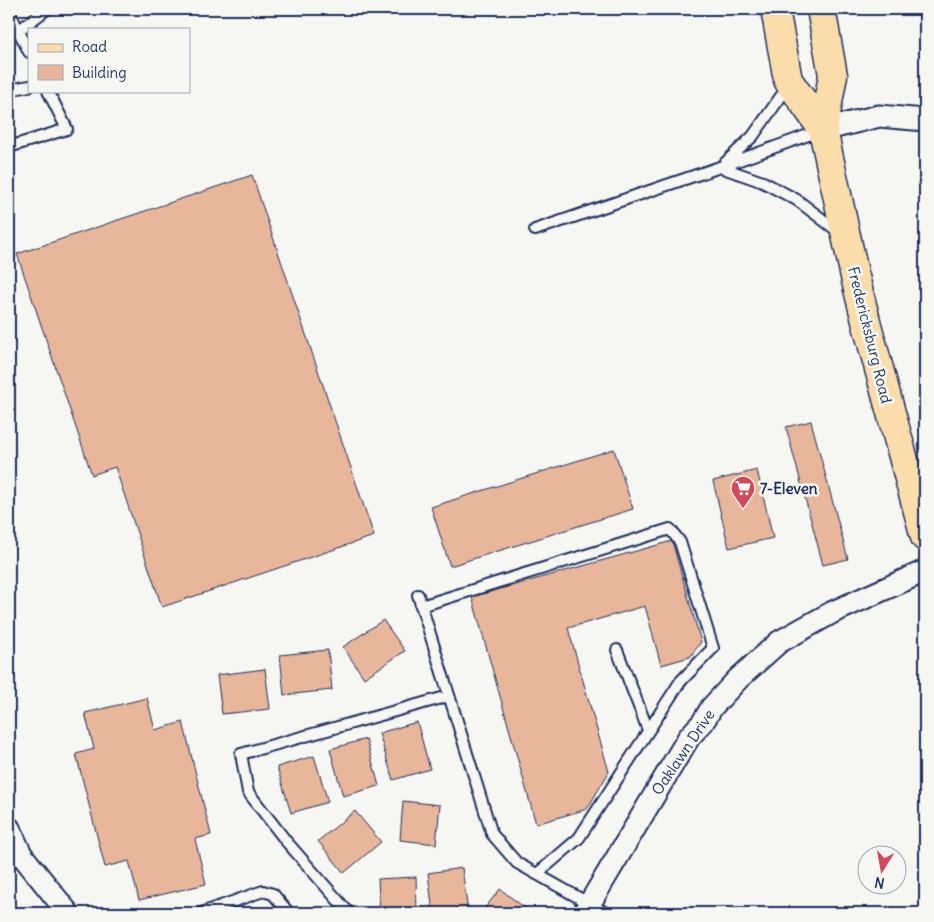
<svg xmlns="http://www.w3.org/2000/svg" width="934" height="922" font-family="Delius,sans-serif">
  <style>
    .building { fill: #e8b69a; stroke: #1b2f5e }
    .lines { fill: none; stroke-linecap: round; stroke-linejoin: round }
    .lane-casing { stroke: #1b2f5e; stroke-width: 14 }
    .street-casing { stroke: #1b2f5e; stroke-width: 25 }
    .primary-casing { stroke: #1b2f5e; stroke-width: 31 }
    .lane { stroke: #f6f6f2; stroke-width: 10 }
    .street { stroke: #f6f6f2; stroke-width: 21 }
    .primary { stroke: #fbdcab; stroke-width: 28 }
    .labels { text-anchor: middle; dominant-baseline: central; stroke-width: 5; stroke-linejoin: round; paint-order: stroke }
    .street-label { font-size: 15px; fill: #1b2f5e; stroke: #f6f6f2 }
    .poi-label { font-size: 15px; font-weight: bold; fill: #1b2f5e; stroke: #f6f6f2; text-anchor: start }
  </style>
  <rect width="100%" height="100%" fill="#f6f6f2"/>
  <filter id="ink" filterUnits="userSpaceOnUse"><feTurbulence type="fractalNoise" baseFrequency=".02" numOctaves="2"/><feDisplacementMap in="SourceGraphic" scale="10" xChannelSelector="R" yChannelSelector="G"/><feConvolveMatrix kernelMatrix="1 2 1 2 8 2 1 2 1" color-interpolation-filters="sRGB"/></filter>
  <g filter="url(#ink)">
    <g class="building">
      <path d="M252,175L374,536L162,607L115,467L92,475L17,254Z"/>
      <path d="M811,421L848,559L823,565L786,427Z"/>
      <path d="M614,449L633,509L450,566L431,507Z"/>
      <path d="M757,470L773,538L729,548L713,481Z"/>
      <path d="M672,541L701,642L690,657L661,665L645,606L568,628L609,772L587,809L536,824L472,597Z"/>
      <path d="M383,620L405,651L364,678L343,647Z"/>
      <path d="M328,650L332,690L284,695L280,655Z"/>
      <path d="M265,669L270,709L222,714L217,675Z"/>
      <path d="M147,698L155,730L183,722L211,835L195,839L206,884L139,900L129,861L105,867L76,754L94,749L85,713Z"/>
      <path d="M417,722L430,769L393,780L379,733Z"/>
      <path d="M366,739L379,786L343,796L330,749Z"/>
      <path d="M314,756L328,802L291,813L277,767Z"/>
      <path d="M403,801L440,805L436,844L400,840Z"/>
      <path d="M355,811L381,842L344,873L318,841Z"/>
      <path d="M462,868L468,912L433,913L428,873Z"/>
      <path d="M416,877L417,913H380L378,879Z"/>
      <path d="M500,889L529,911L527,913H481Z"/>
    </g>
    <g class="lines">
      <defs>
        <g id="lane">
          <path d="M9,11L29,52"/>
          <path d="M9,33L18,31L47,9"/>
          <path d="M9,90L29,86"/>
          <path d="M9,147L67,129L48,91"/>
          <path d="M725,163L753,136L784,92L787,82"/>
          <path d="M720,167L763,182L797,200L839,232"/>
          <path d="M535,230L720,167L822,130"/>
          <path d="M418,595L492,834L517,863L606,913"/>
          <path d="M421,606L670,529L680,542L713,648L680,682L579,838L537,874"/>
          <path d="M617,650L648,730"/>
          <path d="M201,913L263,891L273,894L289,913"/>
          <path d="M349,913L286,841L248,792L241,754L449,696"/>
        </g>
        <g id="street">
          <path d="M823,130L879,116L925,120"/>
          <path d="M9,828L21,854L68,913"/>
          <path d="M584,913L689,737L703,722L712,707L738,679L779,642L833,612L925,571"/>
        </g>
        <g id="primary">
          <path d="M775,9L788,80L823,130"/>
          <path d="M821,9L833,75L823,130L855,277L867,325L925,537"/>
        </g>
      </defs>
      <use href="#lane" class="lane-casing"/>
      <use href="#street" class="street-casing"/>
      <use href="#primary" class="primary-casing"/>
      <use href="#lane" class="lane"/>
      <use href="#street" class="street"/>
      <use href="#primary" class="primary"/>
    </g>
  </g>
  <defs>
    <symbol id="supermarket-pin" viewBox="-11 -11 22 30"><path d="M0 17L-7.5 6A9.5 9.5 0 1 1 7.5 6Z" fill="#d1495b" stroke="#f6f6f2"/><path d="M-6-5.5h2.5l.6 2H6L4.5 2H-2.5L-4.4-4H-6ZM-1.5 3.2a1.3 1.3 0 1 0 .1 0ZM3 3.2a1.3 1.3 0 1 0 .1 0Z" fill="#fff"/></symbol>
  </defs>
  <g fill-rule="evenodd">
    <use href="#supermarket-pin" x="729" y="474" width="28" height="38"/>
  </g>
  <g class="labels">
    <g class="street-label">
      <text transform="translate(870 335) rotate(76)">Fredericksburg Road</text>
      <text transform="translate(683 752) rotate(-56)">Oaklawn Drive</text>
    </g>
    <g class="poi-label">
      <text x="760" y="488">7-Eleven</text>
    </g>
  </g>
  <rect width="934" height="922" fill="none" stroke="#f6f6f2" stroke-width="30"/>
  <rect x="15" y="15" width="904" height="892" fill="none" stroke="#1b2f5e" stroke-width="2" filter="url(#ink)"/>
  <rect x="28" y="28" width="162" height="65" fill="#f6f6f2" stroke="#9ea6b7"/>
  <rect x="38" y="44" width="25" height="8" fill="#fbdcab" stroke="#9ea6b7"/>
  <text x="72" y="52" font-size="15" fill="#1b2f5e">Road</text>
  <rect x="38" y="65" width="25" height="15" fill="#e8b69a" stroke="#9ea6b7"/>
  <text x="72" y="78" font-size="15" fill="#1b2f5e">Building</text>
  <g transform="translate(882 870) rotate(191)"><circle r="24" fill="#f6f6f2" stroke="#9ea6b7"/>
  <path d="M0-4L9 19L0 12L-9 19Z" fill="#d1495b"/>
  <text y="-8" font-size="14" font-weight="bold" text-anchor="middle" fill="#1b2f5e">N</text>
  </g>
</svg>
